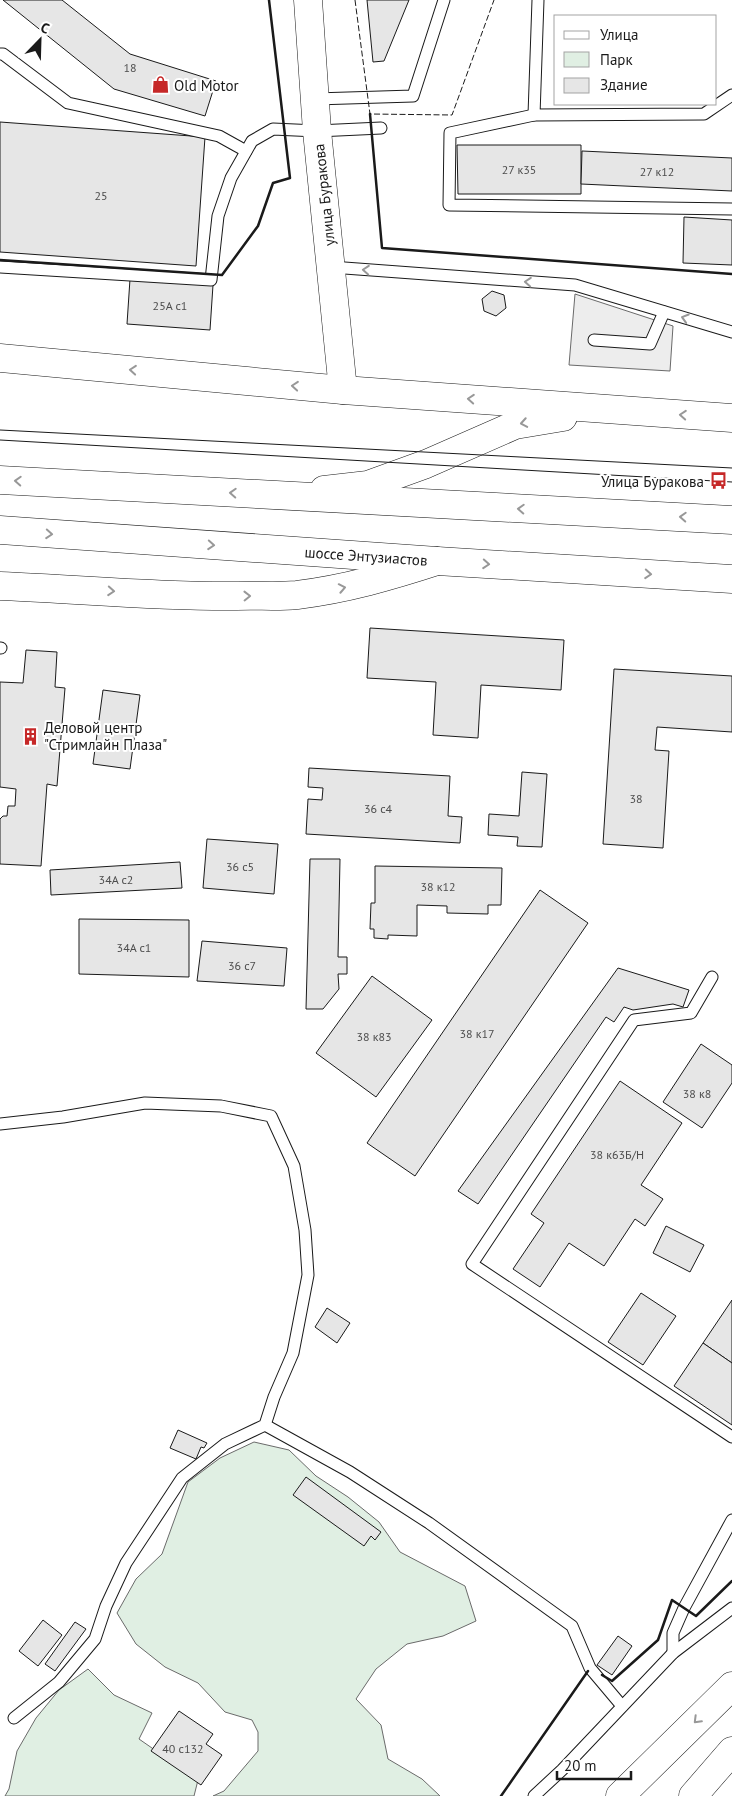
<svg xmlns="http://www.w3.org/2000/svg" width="732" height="1796" font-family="'PT Sans',sans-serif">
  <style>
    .green { fill: #e0efe3; stroke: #6a6a6a }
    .parking { fill: #ededed; stroke: #6a6a6a }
    .building { fill: #e6e6e6; stroke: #1a1a1a }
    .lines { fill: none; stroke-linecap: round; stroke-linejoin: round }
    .lane-casing { stroke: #1a1a1a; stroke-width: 13 }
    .secondary-casing { stroke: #1a1a1a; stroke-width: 29 }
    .primary-casing { stroke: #1a1a1a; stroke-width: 29 }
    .lane { stroke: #fff; stroke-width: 11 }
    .secondary { stroke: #fff; stroke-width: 28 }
    .primary { stroke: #fff; stroke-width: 28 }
    .tram { stroke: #1a1a1a; stroke-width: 1 }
    .fence { stroke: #1a1a1a; stroke-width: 1; stroke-dasharray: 6 2.5; stroke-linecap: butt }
    .wall { stroke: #1a1a1a; stroke-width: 2.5 }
    .oneway { stroke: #989898 }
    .labels { text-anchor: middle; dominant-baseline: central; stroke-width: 4; stroke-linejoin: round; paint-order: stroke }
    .number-label { font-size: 12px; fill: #4d4d4d }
    .poi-label { font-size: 15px; fill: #1a1a1a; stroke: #fff; text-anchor: start }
    .street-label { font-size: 15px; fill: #1a1a1a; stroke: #fff }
  </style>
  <rect width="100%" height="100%" fill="#fff"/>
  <g class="green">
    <path d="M254,1442L289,1450L316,1476L348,1497L379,1522L400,1552L465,1586L476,1621L443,1636L407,1644L376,1669L356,1699L381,1725L388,1759L422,1779L440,1796H213L224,1791L258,1751V1732L252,1720L225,1712L198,1683L165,1667L136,1644L117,1613L136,1579L162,1554L188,1482L220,1458Z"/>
    <path d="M88,1669L114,1695L152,1713L139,1739L198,1780L194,1796H5L9,1789L17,1751L36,1718L59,1690Z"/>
  </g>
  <path class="parking" d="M575,294L673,326L670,371L569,365Z"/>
  <g class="building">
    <path d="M3,0H62L130,54L216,81L205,116L114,89Z"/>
    <path d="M367,0H409L384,61L373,62Z"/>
    <path d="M0,122L205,137L196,266L0,252Z"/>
    <path d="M457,145H581V194H458Z"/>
    <path d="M582,151L732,158V191L581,184Z"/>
    <path d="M684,217L732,220V265L683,263Z"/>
    <path d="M130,279L213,285L210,330L127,324Z"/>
    <path d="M492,291L504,295L506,308L496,316L484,311L482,299Z"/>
    <path d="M370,628L564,640L561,690L481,685L478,738L433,735L436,682L367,678Z"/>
    <path d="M26,650L57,652L55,687L65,688L57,786L47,784L41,866L0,864V819L3,816H7L8,806H15L16,789L0,787V682L23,683Z"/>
    <path d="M614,669L732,676V732L657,727L655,750L669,751L663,848L603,844Z"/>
    <path d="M103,690L140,695L130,769L93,764Z"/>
    <path d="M309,768L450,776L448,816L462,817L460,843L306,834L308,799L322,800L323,788L308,787Z"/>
    <path d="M522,772L547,774L542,847L517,846L518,837L488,835L489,814L519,816Z"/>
    <path d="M207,839L278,844L274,894L203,888Z"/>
    <path d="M310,859H340L338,957H347V974H338L339,989L323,1009H306Z"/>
    <path d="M180,862L182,888L51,895L50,870Z"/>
    <path d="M375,866L502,868L501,905H488V914L447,913V906L417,905V936L388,935V939L374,938V929H370L371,903H375Z"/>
    <path d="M540,890L588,923L415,1176L367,1143Z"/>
    <path d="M79,919L189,920V977L79,974Z"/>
    <path d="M202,941L287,948L284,986L197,981Z"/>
    <path d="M618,968L689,990L683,1007L673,1004L633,1010L624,1007L614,1022L606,1017L478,1204L458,1191Z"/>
    <path d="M372,976L432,1020L376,1097L316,1053Z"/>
    <path d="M701,1044L732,1065V1083L702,1128L663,1102Z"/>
    <path d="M620,1081L682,1123L641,1185L663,1199L645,1226L635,1219L604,1266L569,1243L540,1287L513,1269L544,1223L531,1214Z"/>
    <path d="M666,1226L704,1245L690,1272L653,1253Z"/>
    <path d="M641,1293L676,1316L643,1365L608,1342Z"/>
    <path d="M732,1300V1363L703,1343Z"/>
    <path d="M327,1308L350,1323L337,1343L315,1327Z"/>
    <path d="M703,1343L732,1363V1425L674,1386Z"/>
    <path d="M178,1430L207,1443L204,1448L201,1447L196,1459L170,1448Z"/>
    <path d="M306,1477L381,1532L375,1540L371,1536L364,1546L293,1495Z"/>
    <path d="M43,1620L62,1635L38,1666L19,1651Z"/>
    <path d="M75,1622L86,1629L55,1671L45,1664Z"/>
    <path d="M618,1636L632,1646L612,1675L597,1665Z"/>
    <path d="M179,1711L213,1734L206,1744L222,1755L201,1785L151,1751Z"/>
  </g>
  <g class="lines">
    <defs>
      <g id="lane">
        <path d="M538,0L534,115L704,114L732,95"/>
        <path d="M0,54H3L68,103L219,136L246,151"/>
        <path d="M315,99L413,96L444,0"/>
        <path d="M534,115L450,133L449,205L732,209"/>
        <path d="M0,267L211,280L218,216L231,178L252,141L273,129L317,131L381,128"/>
        <path d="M331,267L575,285L732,332"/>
        <path d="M594,340L650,344L664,312"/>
        <path d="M0,648H1"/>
        <path d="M712,977L691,1013L634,1020L472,1264L732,1437"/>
        <path d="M0,1124L63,1117L145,1103L221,1106L271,1116L294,1166L305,1230L308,1275L293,1353L274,1397L265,1425L225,1444L182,1478L126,1563L106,1606L95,1639L59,1682L14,1718"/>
        <path d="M265,1425L350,1472L429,1523L572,1626L590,1668L622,1706"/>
        <path d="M673,1653V1633L684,1608L732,1520"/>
        <path d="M534,1796L562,1770L673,1653L732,1608"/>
      </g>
      <g id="secondary">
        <path d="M308,0L317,131L343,390"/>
        <path d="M0,358L343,390L732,418"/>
        <path d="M324,490L368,485L426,464L515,425L563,417"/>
        <path d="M0,586C79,589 157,597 236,596C256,595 277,597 297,595C346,589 391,576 437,561"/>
        <path d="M620,1796L732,1686"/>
        <path d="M693,1796L732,1751"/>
      </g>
      <g id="primary">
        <path d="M0,480L732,520"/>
        <path d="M0,530L437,561L732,579"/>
      </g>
    </defs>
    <use href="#lane" class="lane-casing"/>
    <use href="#secondary" class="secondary-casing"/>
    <use href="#primary" class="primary-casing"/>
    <use href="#lane" class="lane"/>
    <use href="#secondary" class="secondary"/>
    <use href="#primary" class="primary"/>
    <g class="tram">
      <path d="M0,430L732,468"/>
      <path d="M0,440L732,482"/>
    </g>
    <path class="fence" d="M355,0L370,114L452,115L494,0"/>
    <g class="wall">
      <path d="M370,114L382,248L732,274"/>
      <path d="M0,260L222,275L258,226L273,183L290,178L269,0"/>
      <path d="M602,1675L612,1681L658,1640L672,1600L696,1616L732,1581"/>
      <path d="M501,1796L588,1671"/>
    </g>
  </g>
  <defs><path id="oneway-chevron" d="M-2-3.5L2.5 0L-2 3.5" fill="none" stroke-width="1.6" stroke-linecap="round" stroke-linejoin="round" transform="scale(1.25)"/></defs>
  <g class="oneway">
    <use href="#oneway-chevron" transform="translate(366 270) rotate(-176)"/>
    <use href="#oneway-chevron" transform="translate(528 282) rotate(-176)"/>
    <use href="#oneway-chevron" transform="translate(685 318) rotate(-163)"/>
    <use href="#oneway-chevron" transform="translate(133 370) rotate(-175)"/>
    <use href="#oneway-chevron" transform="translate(295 386) rotate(-175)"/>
    <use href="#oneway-chevron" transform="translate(471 399) rotate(-176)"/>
    <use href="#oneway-chevron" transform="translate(683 415) rotate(-176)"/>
    <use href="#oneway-chevron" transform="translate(524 423) rotate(170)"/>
    <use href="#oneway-chevron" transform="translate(18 481) rotate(-177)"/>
    <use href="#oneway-chevron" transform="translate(233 493) rotate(-177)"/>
    <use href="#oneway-chevron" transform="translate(521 509) rotate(-177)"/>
    <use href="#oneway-chevron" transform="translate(683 517) rotate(-177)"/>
    <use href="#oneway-chevron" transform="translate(49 534) rotate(4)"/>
    <use href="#oneway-chevron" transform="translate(211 545) rotate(4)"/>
    <use href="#oneway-chevron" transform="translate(486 564) rotate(4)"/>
    <use href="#oneway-chevron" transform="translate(648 574) rotate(4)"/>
    <use href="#oneway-chevron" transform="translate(342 588) rotate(-11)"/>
    <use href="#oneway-chevron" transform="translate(111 591) rotate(4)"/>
    <use href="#oneway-chevron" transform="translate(247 596) rotate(-1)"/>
    <use href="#oneway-chevron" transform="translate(697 1720) rotate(135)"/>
  </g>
  <defs>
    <symbol id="shop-bare" viewBox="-9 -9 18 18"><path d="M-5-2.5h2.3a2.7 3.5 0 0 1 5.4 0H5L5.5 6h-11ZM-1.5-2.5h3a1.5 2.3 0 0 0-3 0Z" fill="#c62828" stroke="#fff" stroke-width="2.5" paint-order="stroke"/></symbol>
    <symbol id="bus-bare" viewBox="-9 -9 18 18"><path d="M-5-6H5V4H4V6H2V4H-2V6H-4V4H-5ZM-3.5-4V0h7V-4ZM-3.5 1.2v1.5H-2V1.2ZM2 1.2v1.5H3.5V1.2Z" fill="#c62828" stroke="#fff" stroke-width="2.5" paint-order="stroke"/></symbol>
    <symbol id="building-bare" viewBox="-9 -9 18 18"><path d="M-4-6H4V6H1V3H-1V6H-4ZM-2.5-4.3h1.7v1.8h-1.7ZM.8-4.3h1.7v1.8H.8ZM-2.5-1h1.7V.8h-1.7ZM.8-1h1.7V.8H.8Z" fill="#c62828" stroke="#fff" stroke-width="2.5" paint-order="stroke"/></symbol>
  </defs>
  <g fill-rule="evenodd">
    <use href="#shop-bare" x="148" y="72" width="25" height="25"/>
    <use href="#bus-bare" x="706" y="468" width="25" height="25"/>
    <use href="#building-bare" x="18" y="724" width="25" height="25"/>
  </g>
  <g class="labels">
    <g class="number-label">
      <text x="130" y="67">18</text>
      <text x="519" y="169">27 к35</text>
      <text x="657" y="171">27 к12</text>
      <text x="101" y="195">25</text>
      <text x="170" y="305">25A c1</text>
      <text x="636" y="798">38</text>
      <text x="378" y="808">36 с4</text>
      <text x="240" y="866">36 с5</text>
      <text x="116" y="879">34А с2</text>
      <text x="438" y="886">38 к12</text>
      <text x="134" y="947">34А с1</text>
      <text x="242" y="965">36 с7</text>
      <text x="477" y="1033">38 к17</text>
      <text x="374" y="1036">38 к83</text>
      <text x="697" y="1093">38 к8</text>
      <text x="617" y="1154">38 к63Б/Н</text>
      <text x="183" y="1748">40 с132</text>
    </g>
    <g class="poi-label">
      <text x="174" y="85">Old Motor</text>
      <text x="704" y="481" text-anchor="end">Улица Буракова</text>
      <text x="44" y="727">Деловой центр<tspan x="44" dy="17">"Стримлайн Плаза"</tspan></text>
    </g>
    <g class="street-label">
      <text transform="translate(324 195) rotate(-96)">улица Буракова</text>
      <text transform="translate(366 556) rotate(4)">шоссе Энтузиастов</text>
    </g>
  </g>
  <rect x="554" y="15" width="162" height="90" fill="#ffffff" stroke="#a3a3a3"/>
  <rect x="564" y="31" width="25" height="8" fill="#ffffff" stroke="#a3a3a3"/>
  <text x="600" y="40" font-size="15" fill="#1a1a1a">Улица</text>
  <rect x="564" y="52" width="25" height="15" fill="#e0efe3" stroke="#a3a3a3"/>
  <text x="600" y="65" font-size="15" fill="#1a1a1a">Парк</text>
  <rect x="564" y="78" width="25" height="15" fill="#e6e6e6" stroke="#a3a3a3"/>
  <text x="600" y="90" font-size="15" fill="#1a1a1a">Здание</text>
  <g transform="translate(40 40) rotate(23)" stroke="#ffffff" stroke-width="4" paint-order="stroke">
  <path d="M0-4L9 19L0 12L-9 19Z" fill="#1a1a1a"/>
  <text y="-8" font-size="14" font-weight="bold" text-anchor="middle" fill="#1a1a1a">С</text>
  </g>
  <path d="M557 1771v8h74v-8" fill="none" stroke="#1a1a1a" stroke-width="2.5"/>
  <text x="564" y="1771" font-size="15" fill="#1a1a1a" stroke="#ffffff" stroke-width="4" paint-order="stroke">20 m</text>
</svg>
